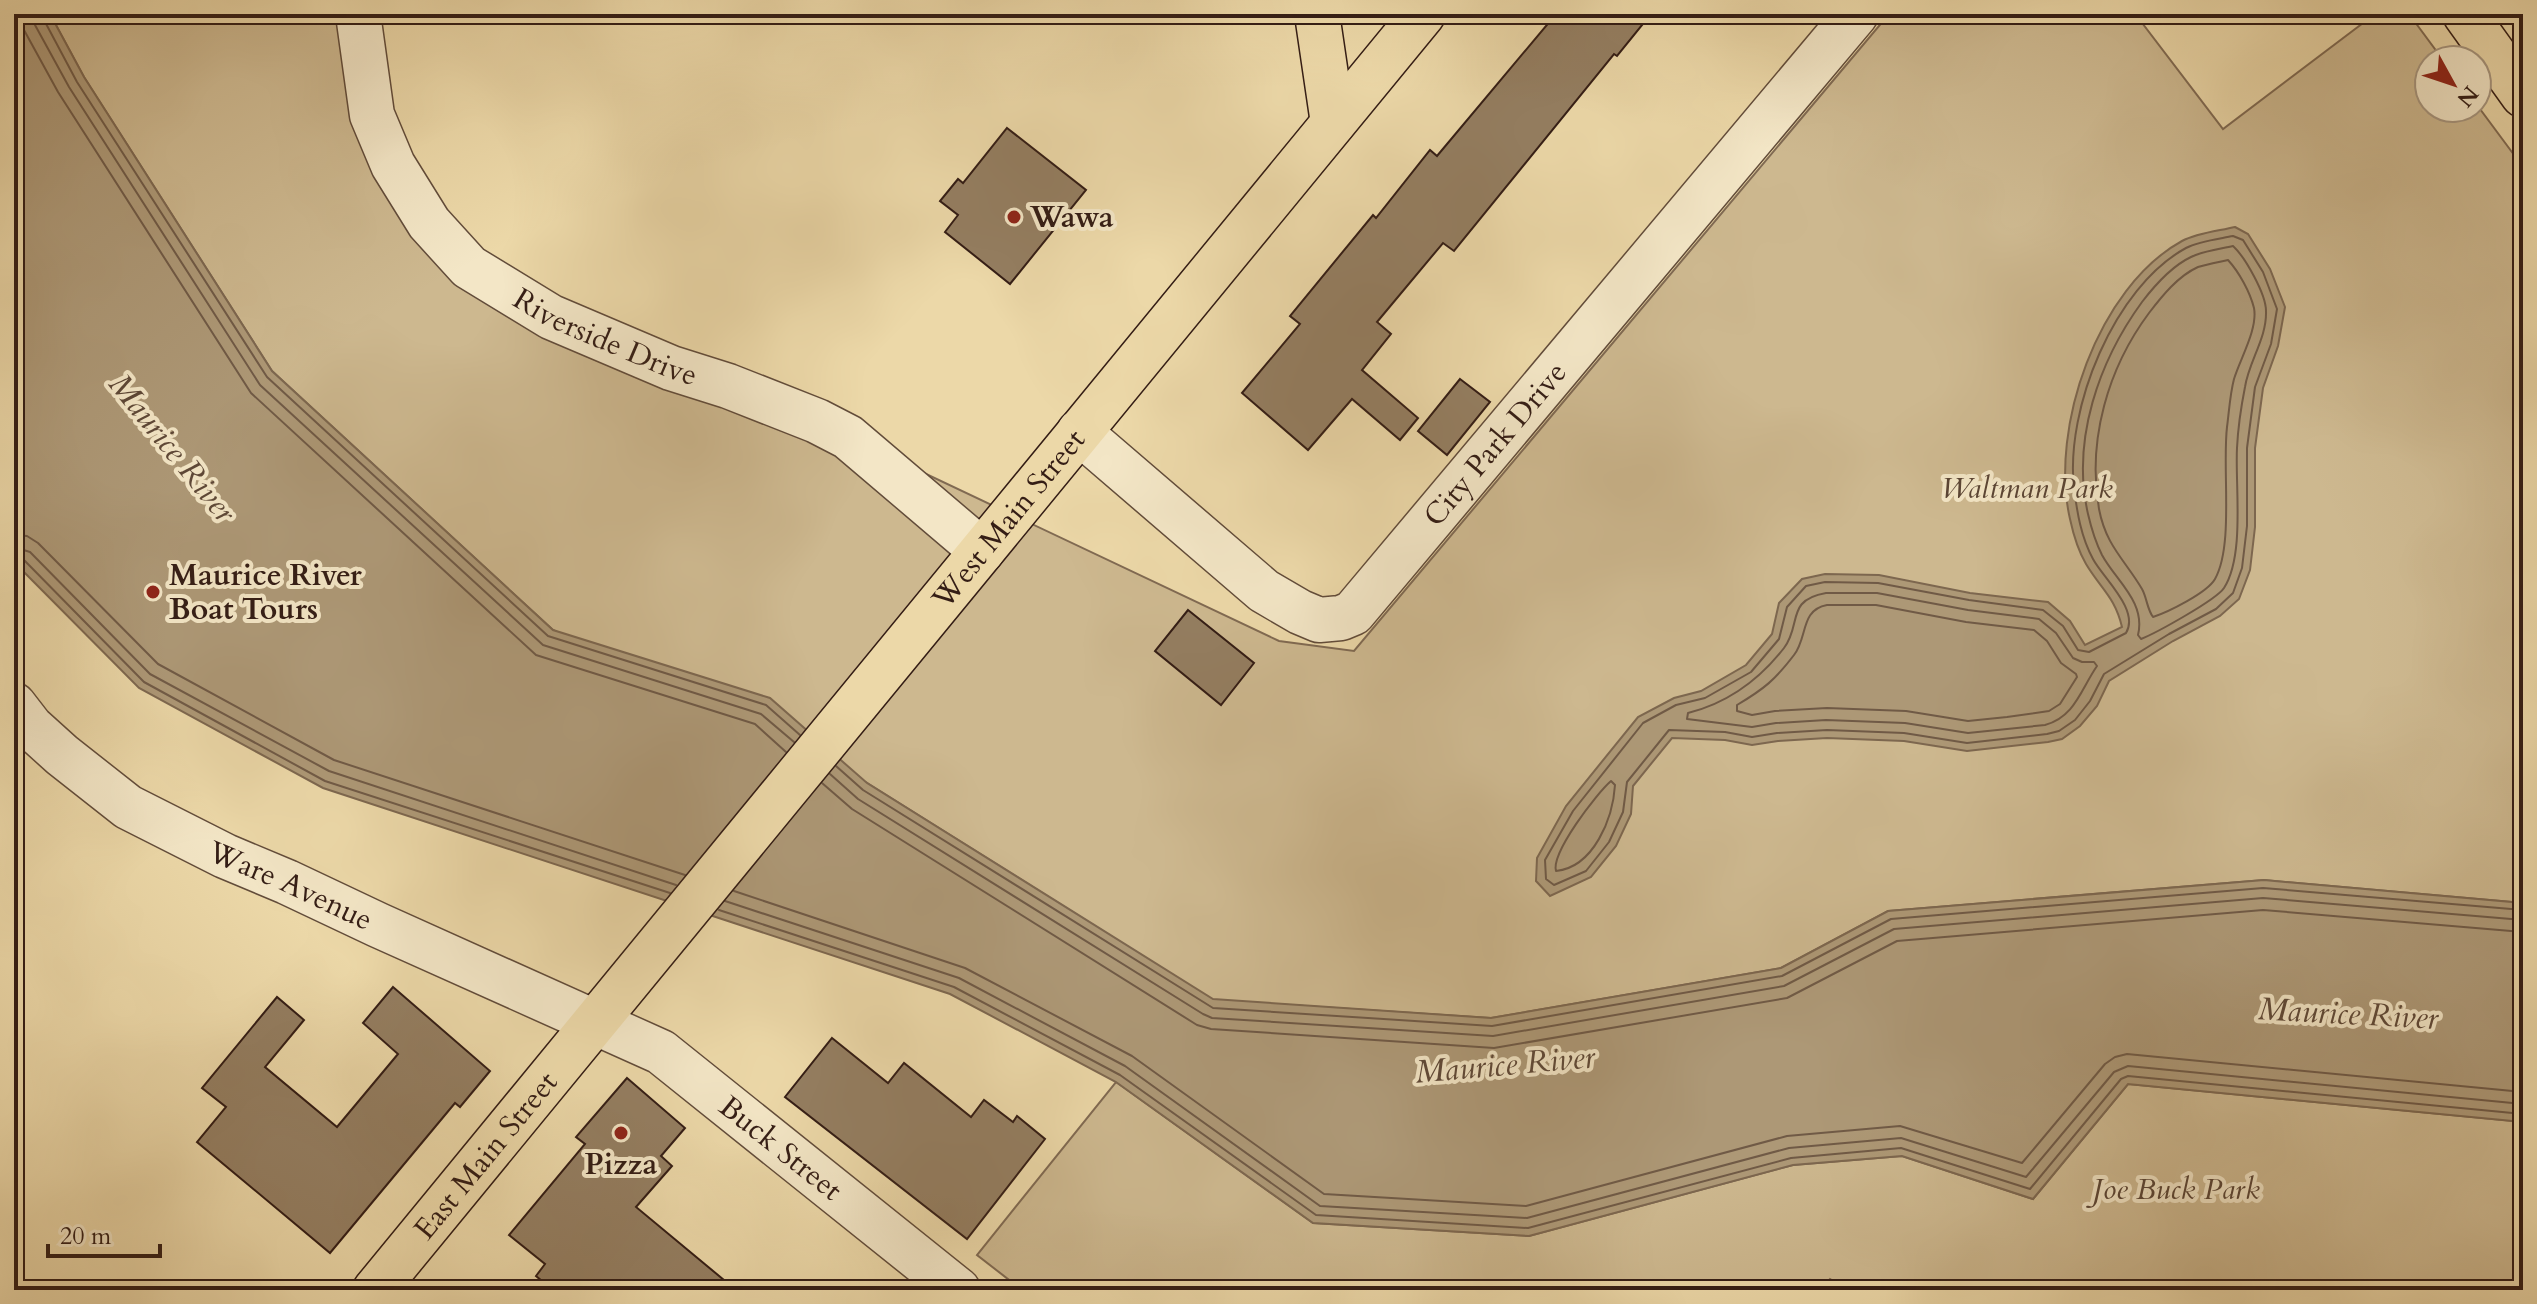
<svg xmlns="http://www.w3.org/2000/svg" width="2537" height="1304" font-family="Cardo,serif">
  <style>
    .green { fill: #cdb88f; stroke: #806a52; stroke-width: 2 }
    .water { fill: #ad9876; stroke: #7d674f; stroke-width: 2 }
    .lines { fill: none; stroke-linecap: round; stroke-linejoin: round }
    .shore { stroke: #705a46; stroke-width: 2 }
    .building { fill: #947e61; stroke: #341d15; stroke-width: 2 }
    .minor-casing { stroke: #624c3a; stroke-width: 47 }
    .major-casing { stroke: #341d15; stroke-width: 47 }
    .highway-casing { stroke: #341d15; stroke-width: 47 }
    .minor { stroke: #f3e6c6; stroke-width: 44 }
    .major { stroke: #ecd8a8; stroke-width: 44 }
    .highway { stroke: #ecd8a8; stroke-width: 44 }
    .poi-dot { fill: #8f2418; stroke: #f3e6c6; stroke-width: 3 }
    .labels { text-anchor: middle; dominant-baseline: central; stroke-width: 8; stroke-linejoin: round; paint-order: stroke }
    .poi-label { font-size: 30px; font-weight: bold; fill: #341d15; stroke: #f3e6c6; text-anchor: start }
    .street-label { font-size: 30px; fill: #341d15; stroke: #f3e6c6 }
    .park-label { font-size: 30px; font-style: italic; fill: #5a4434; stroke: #f3e6c6 }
    .water-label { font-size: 32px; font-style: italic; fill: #5e4837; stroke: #f3e6c6 }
  </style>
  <rect width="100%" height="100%" fill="#ecd8a8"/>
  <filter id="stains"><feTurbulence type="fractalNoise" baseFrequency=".0025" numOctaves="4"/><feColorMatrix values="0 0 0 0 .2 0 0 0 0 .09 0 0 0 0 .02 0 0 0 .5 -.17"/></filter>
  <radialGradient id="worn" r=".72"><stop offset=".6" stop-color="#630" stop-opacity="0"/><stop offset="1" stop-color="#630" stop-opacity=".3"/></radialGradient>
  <g class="green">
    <path d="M50,14H370L393,165L448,266L848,437L1279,641L1354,651L1889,14L2136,15L2223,129L2375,14H2409L2443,60H2429V108H2477V105L2523,167V903L2264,880L1888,911L1781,968L1491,1018L1213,1000L867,783L553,630L272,371L84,77Z"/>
    <path d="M1116,1082L1313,1223L1529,1236L1793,1165L1902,1156L2033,1199L2128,1084L2523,1122V1290H1848L1830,1279L1820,1290H1022L977,1255Z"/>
  </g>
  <g class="water">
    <path d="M14,14H50L84,77L272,371L553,630L770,698L867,783L1213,999L1491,1018L1781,968L1888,911L2264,880L2523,903V1122L2128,1084L2033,1199L1902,1156L1793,1165L1529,1236L1313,1223L1116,1082L950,994L323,788L139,688L14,562Z"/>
    <path d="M2235,227L2248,234L2270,269L2285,307L2278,346L2263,388L2255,448V527L2250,570L2239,599L2220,616L2173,641L2109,681L2097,706L2080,726L2062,739L2048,742L1967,751L1904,741L1827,738L1778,741L1752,745L1725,740L1672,738L1633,786L1631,814L1616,846L1591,877L1550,896L1536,881L1537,858L1566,806L1638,717L1674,698L1701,691L1746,665L1772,634L1779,603L1802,579L1825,574L1879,575L1970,593L2048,602L2070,621L2085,645L2122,627C2115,597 2101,589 2086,564C2079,552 2073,533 2070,519C2049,428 2098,287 2182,241C2197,233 2218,231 2235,227Z"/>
  </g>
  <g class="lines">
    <g class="shore">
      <path d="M21,14L24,30L58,92L251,393L536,655L755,724L786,752"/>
      <path d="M33,14L35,25L69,87L260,385L543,645L761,714L794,742"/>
      <path d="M43,14L44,20L77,82L267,377L548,636L766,705L800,735"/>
      <path d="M2233,236L2243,240L2263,272L2277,309L2271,344L2255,387L2247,448V526L2242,568L2233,593L2216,609L2169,634L2104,674L2090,701L2075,720L2059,731L2047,734L1967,743L1904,733L1827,730L1777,733L1752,737L1725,732L1669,730L1627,782L1623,812L1609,842L1586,871L1554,885L1546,879L1545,860L1573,811L1643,723L1676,705L1705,698L1751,672L1779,639L1787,607L1806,586L1825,582L1878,583L1969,600L2043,610L2063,626L2078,650L2089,652L2126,633C2140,610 2103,578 2093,559C2081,537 2077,512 2074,488C2065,409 2114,287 2186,248C2199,241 2218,239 2233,236Z"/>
      <path d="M2233,246C2245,257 2266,294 2266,311C2267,338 2249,361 2245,387C2241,407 2238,428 2237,448C2235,486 2245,555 2224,588C2216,600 2156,633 2141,639L2138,635C2146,602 2116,581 2102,555C2096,543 2091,527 2088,514C2071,440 2099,361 2142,302C2155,285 2172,266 2191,257C2203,251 2220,249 2233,246Z"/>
      <path d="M2228,260C2239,272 2250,292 2254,308C2258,329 2240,359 2234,379C2230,394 2229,412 2227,427C2222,469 2234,545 2215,579C2207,593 2168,612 2153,617C2147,609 2147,598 2142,589C2125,560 2106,546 2099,509C2087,440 2108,368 2149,313C2162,296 2178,276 2198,267C2207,264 2219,262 2228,260Z"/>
      <path d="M14,535L27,536L38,543L158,664L334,760L685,875"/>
      <path d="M14,547L30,552L150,674L329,771L676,885"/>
      <path d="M14,557L23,559L144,682L325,781L670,893"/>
      <path d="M1826,593H1877L1968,610L2039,619L2056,633L2073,658L2082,662H2094L2097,666C2081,689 2075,717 2045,725L1968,733L1905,723L1826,720L1776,723L1752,727L1687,719L1688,713C1728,703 1759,680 1784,648C1802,625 1785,600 1826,593Z"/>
      <path d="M1827,605H1876L1966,622L2034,630L2047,641L2061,663L2076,674L2077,677L2060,704L2049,711L2007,717L1968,721L1906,711L1827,708L1775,711L1752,715L1737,711V705C1764,689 1775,680 1794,655C1808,637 1800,610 1827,605Z"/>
      <path d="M836,766L863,790L1213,1008L1492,1026L1782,976L1891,919L2263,888L2523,910"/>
      <path d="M830,774L858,799L1203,1014L1212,1018L1493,1036L1784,986L1894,929L2263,898L2523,920"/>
      <path d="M1611,781L1615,785C1613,818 1594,867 1556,871C1551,853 1596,794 1611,781Z"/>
      <path d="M822,783L852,809L1197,1025L1211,1029L1494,1048L1787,998L1897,941L2263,910L2523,932"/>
      <path d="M734,891L965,968L1132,1056L1324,1194L1526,1206L1787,1136L1900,1126L2022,1163L2105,1064L2115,1057L2127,1054L2523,1092"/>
      <path d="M725,901L959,978L1125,1066L1320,1206L1527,1218L1789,1148L1901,1138L2026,1177L2114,1072L2128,1066L2523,1104"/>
      <path d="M719,910L954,987L1120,1075L1316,1215L1528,1228L1791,1158L1901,1148L2030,1189L2121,1079L2128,1076L2523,1114"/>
    </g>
  </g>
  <g class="building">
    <path d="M1556,14H1651L1617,56L1614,54L1454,251L1443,243L1377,322L1391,334L1362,370L1418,418L1400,440L1352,399L1308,450L1242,393L1300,324L1290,316L1373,215L1376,218L1430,150L1437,156Z"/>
    <path d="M1007,128L1086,190L1010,284L945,232L958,215L940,201L958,179L963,183Z"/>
    <path d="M1460,379L1490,402L1447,455L1418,431Z"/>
    <path d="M1188,610L1254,663L1221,705L1155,651Z"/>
    <path d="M393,987L490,1071L460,1107L455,1103L330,1253L197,1142L226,1107L202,1088L277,997L304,1020L265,1067L337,1127L398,1054L363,1023Z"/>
    <path d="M832,1038L888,1083L904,1063L971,1117L984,1100L1013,1122L1017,1116L1045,1139L967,1239L785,1097Z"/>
    <path d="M627,1078L685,1128L661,1156L672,1166L636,1207L736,1290H553L536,1276L545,1264L509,1235L585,1144L576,1137Z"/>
  </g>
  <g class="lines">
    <defs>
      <g id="minor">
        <path id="s1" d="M358,14L372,115L393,165L429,223L469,267L551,317L671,368L728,386L817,421L848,437L982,551"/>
        <path id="s2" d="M1079,432L1264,591L1300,612L1319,620L1341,618L1353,613L1856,14"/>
        <path id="s3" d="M14,705L31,727L62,755L128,807L225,856L287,882L378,925L661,1052L958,1290"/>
      </g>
      <g id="major">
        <path d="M1317,14L1333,123"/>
        <path d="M2465,14L2523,95"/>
      </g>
      <g id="highway">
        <path id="s4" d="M375,1290L1423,14"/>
      </g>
    </defs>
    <use href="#minor" class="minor-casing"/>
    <use href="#major" class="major-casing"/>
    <use href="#highway" class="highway-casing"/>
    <use href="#minor" class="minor"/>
    <use href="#major" class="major"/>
    <use href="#highway" class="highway"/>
  </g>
  <g class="poi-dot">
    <circle cx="1014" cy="217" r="8"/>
    <circle cx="153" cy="592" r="8"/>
    <circle cx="621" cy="1133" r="8"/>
  </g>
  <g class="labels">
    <g class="poi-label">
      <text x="1030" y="217">Wawa</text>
      <text x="169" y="575">Maurice River<tspan x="169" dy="34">Boat Tours</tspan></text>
      <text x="621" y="1164" text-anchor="middle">Pizza</text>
    </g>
    <g class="street-label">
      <text stroke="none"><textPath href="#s1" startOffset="438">Riverside Drive</textPath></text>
      <text stroke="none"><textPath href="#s2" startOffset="562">City Park Drive</textPath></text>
      <text stroke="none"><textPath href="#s4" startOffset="998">West Main Street</textPath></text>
      <text stroke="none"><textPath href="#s3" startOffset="334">Ware Avenue</textPath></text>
      <text stroke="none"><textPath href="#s3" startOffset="894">Buck Street</textPath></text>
      <text stroke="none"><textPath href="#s4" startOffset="174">East Main Street</textPath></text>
    </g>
    <g class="park-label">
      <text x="2027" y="488">Waltman Park</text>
      <text x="2176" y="1189">Joe Buck Park</text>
    </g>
    <g class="water-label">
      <text transform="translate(172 448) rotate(51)">Maurice River</text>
      <text transform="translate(2348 1014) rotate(3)">Maurice River</text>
      <text transform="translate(1505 1065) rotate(-5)">Maurice River</text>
    </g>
  </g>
  <rect width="2537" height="1304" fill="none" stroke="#ecd8a8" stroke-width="48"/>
  <rect x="16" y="16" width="2505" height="1272" fill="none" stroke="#341d15" stroke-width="4"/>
  <rect x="24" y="24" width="2489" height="1256" fill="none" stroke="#341d15" stroke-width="2"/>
  <g transform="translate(2453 84) rotate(130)"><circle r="38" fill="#f3e6c6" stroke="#a7967f" stroke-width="2"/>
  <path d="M0-6L14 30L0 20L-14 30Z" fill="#8f2418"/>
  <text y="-12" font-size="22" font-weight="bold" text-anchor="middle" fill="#341d15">N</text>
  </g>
  <path d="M48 1244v12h112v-12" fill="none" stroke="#341d15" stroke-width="4"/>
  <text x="60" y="1244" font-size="24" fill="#341d15" stroke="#f3e6c6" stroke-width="6" paint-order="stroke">20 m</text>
  <rect width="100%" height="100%" filter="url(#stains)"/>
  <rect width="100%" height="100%" fill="url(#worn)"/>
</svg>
